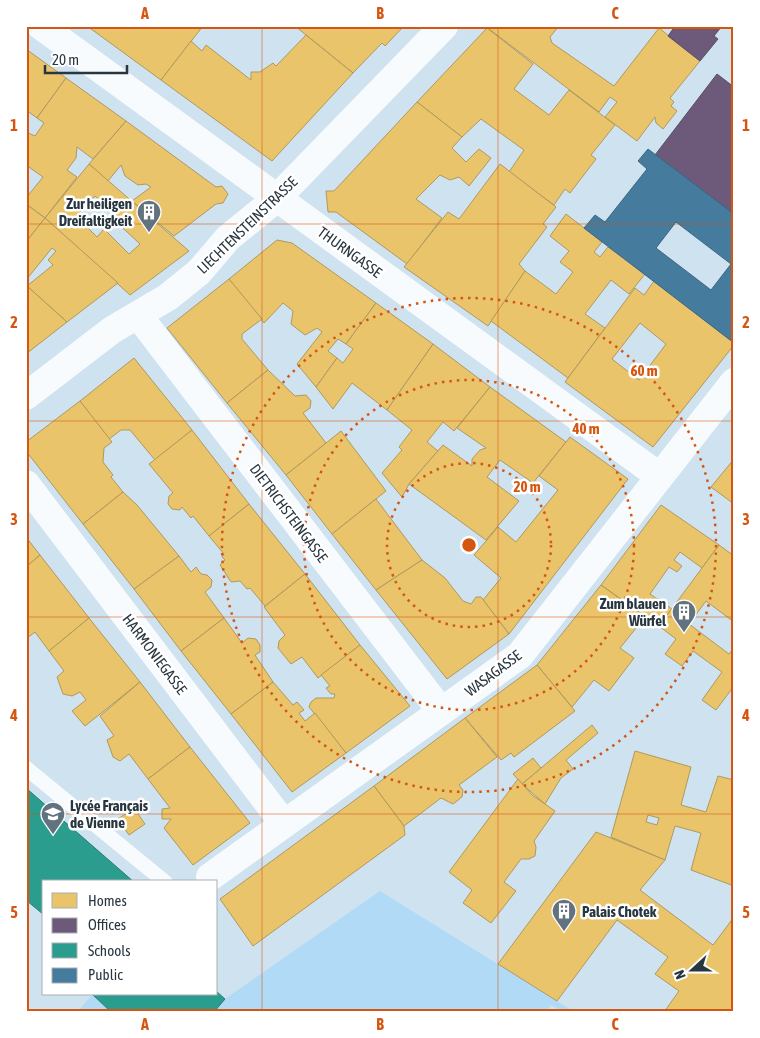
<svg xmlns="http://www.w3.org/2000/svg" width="760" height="1038" font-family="'Asap Condensed',sans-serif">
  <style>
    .green { fill: #b1daf6 }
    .homes { fill: #e9c46a; stroke: #af995d; fill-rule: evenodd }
    .offices { fill: #6d597a; stroke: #584e69 }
    .schools { fill: #2a9d8f; stroke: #297e77 }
    .public { fill: #457b9d; stroke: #3c6681; fill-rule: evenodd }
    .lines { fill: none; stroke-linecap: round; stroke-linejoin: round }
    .service { stroke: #f8fbfd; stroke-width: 15 }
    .minor { stroke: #f8fbfd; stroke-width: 28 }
    .tertiary { stroke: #f8fbfd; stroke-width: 28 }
    .grid { fill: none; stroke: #d55611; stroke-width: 1; stroke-opacity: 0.55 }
    .ring { fill: none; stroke: #d55611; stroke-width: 2.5; stroke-dasharray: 2.5 5 }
    .labels { text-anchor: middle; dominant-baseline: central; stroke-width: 5; stroke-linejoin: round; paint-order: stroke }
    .poi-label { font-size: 15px; font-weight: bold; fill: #283640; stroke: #fff; text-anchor: end }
    .street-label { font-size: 15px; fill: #283640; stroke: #fff }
    .centre { fill: #d55611; stroke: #fff; stroke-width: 2.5 }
    .ring-label { font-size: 15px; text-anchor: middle; font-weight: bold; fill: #d55611; stroke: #fff; stroke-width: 5; stroke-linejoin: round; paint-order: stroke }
    .neatline { fill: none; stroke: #d55611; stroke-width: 2 }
    .grid-label { font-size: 16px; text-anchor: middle; font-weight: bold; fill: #d55611 }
  </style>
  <rect width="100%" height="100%" fill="#cee2f0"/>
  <g class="green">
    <path d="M380,891L573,1011L563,1012L551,1005L546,1012H214L225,999Z"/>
    <path d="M92,995L111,1012H77Z"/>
  </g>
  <g class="homes">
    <path d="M87,26H203L161,80Z"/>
    <path d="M295,26H404L385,46L382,43L353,73Z"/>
    <path d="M485,26H559L550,37L552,43L614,86L659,28L700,61L670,98L674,102L671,106L677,111L663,129L656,123L655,117L637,141L605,117L617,102L610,97L599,112Z"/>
    <path d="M487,28L533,64L514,89L549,115L569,90L615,125L591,155L596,159L570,193L565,189L554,205L509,172L524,150L481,119L462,137L417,102Z"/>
    <path d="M306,35L353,73L272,161L161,80L191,41L202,51L206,45L251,80V72H260L273,63L276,66Z"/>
    <path d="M26,49L66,78L37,118L26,110Z"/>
    <path d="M66,78L126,121L93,159L77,147L76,158L67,170L77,177L45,218L26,204V198L43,177L26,165V132L35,136L44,123L37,118Z"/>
    <path d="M417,102L462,137L452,148L466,162L479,149L491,158L469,186L459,177L450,180L440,175L416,199L442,218L407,264L336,212H328L326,191H334Z"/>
    <path d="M126,121L216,187L222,186L228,194L223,203L216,204L174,236L132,201L151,187L146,184L138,185L125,176L121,165L108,181L89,164Z"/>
    <path d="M89,164L189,251L130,295L45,218ZM95,196L113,214L111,217L140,244L129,254L104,229L97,237L76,216Z"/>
    <path d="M500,164L556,207L543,224L547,227L519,264L525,271L488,326L404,267L448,212L459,219Z"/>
    <path d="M26,204L45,218L26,242Z"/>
    <path d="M566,214L602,242L594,252L600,257L608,247L645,274L629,294L611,280L585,314L605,328L568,378L491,321L525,271L556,294L573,272L560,262L569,251L550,236Z"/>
    <path d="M45,218L118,283L67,322L27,286L53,265L48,260L56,251L52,248L26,280V242Z"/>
    <path d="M277,240L292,243L376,303L346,344L338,339L328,351L337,358L316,387L297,364L322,332L317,328L305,335L291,324L293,311L283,303L264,323L229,279Z"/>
    <path d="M229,279L262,319L242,334V339L268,370L227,403L167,328Z"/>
    <path d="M654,281L734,343V345L653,447L565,382L635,288L644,295ZM640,323L666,344L639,380L612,359Z"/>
    <path d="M27,286L67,322L26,354V287Z"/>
    <path d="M376,303L433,344L387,410L352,383L333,409L316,387L337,358L343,363L353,349L346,344Z"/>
    <path d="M433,344L490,387L454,431L443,422L427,442L438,451L409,484L402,497L382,473L402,450L399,447L412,430L387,410Z"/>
    <path d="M134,358L192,430L155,460L130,430H121L109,439L80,401Z"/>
    <path d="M268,370L295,396L306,395L311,401L310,408L303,413L326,443L286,475L227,403Z"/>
    <path d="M490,387L566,442L533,483L500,460L487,477L519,501L486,540L409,484L443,445L472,466V459L480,450L486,448L457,428Z"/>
    <path d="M80,401L112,442L104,448L103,462L113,475L111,477L123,492L83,524L26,451V442Z"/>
    <path d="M192,430L249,504L209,536L193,516L191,518L182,507L180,510L172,509L168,504L169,496L173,493L149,464Z"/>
    <path d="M341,431L386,491L332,534L286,475Z"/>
    <path d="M570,437L628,479L509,634L483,600L501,578L474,555L498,527L516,542L558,490L539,476Z"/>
    <path d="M734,459V504L711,487Z"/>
    <path d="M123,492L137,505L179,556L134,589L83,524Z"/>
    <path d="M376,499L422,560L376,590L332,534Z"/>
    <path d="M249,504L305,574L265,606L250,588L247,589L240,581L231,582L220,565L225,560L222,557L224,554L209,536Z"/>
    <path d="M661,505L719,545L702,568L680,552L674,560L682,566L677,572L669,567L650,594L672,609L659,626L601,585Z"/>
    <path d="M26,537L40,555L26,567Z"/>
    <path d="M719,545L734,556V622L706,601L689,624L729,654L734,648V686L716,710L702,700L722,672L693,651L682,666L665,654L676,639L659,626Z"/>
    <path d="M40,555L89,618L49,651L35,632L26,639V567Z"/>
    <path d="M179,556L191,572L196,567L201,574L207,575L212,580L211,587L205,592L224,618L181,651L134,589Z"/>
    <path d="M422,560L445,578L463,601L471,604L476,597H481L509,634L447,679L376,590Z"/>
    <path d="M305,574L360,645L318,678L302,657L291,664L278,648L279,641L285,635L264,607Z"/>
    <path d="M601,585L645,617L620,648L634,658L609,691L594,680L572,707L537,665Z"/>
    <path d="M89,618L140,682L85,726L72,711L86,700L80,692L72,696L63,694L57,677L64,671L49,651Z"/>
    <path d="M224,618L242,643L248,638L256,639L260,645V652L255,655L273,682L231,714L181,651Z"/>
    <path d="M360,645L410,706L346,753L309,707L311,702L316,698H334L335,694H331L326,688L330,686L321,675Z"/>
    <path d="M537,665L575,711L514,757L511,753L501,760L465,718Z"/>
    <path d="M140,682L190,747L148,779L129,754L120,761L113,757L107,740L114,736L100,716Z"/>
    <path d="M273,682L293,705L297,702L304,710L299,713L305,721L315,713L346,753L292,792L231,714Z"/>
    <path d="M465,718L497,757L459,785L463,790L462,797L453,804L441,798L404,826L374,786Z"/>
    <path d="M592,725L598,733L566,760L573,769L561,778L545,804L522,784Z"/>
    <path d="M190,747L250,823L193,865L164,828L171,819H162V809L170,808L148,779Z"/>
    <path d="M635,751L691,767L681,805L706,812L718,776L734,780V886L691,870L701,833L675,826L665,860L611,837ZM648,815L659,818L657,825L646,822Z"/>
    <path d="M533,758L541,768L522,784L513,774Z"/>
    <path d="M518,779L532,795L555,811L534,841L536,847L535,856L529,859H521L504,882L516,891L491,923L463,903L472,890L449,872Z"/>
    <path d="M374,786L404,826L405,835L253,946L220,899Z"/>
    <path d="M134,808L145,824L129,835L118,819Z"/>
    <path d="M596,832L665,860L640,890L713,945L734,917V1012H664L679,991L655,974L668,957L617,920L557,1001L498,964Z"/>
  </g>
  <g class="offices">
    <path d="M675,26H722L714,36L718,39L700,61L668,36Z"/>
    <path d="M717,74L734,87V214L655,155Z"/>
  </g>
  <g class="schools">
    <path d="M26,788L134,882H44V915L26,900Z"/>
    <path d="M216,991L225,999L214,1012H111L92,994H216Z"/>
  </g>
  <path class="public" d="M648,149L734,214V343L584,228L595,215L605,222L647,169L638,161ZM676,222L731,264L711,290L656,248Z"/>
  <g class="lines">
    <path class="service" d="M26,768L165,882"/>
    <g class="minor">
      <path d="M41,26L659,476"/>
      <path d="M138,315L441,711"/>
      <path d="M26,484L284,824"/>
      <path d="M210,877L520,655L734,382"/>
    </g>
    <path class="tertiary" d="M26,396L112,330L168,297L199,272L228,238L276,199L444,26"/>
  </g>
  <path class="grid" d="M262,26V1012M498,26V1012M26,224H734M26,421H734M26,617H734M26,814H734"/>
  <g class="ring">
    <circle cx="469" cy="545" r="82"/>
    <circle cx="469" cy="545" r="165"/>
    <circle cx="469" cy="545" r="247"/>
  </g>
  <defs>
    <symbol id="building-pin" viewBox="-11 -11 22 30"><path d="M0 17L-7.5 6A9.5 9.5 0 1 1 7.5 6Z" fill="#62727e" stroke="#fff"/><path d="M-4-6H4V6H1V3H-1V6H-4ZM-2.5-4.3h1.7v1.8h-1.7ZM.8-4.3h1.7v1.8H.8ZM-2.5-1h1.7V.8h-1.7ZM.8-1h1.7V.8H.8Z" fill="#fff"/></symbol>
    <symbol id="school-pin" viewBox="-11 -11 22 30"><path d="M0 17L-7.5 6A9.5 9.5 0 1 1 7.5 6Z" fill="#62727e" stroke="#fff"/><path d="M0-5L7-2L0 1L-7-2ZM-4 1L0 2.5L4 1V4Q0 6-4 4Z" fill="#fff"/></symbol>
  </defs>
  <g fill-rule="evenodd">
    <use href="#building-pin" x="135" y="198" width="28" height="38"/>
    <use href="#building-pin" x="670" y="598" width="28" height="38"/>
    <use href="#school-pin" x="39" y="800" width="28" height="38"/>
    <use href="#building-pin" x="550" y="897" width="28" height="38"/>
  </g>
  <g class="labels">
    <g class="poi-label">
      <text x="132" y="203">Zur heiligen<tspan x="132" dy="17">Dreifaltigkeit</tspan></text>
      <text x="666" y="603">Zum blauen<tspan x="666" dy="17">Würfel</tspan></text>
      <text x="70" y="805" text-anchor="start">Lycée Français<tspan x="70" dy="17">de Vienne</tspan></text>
      <text x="582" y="911" text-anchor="start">Palais Chotek</text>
    </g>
    <g class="street-label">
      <text transform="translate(247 225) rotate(-44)">LIECHTENSTEINSTRASSE</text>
      <text transform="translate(350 252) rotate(36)">THURNGASSE</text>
      <text transform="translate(289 513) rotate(53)">DIETRICHSTEINGASSE</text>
      <text transform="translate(155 654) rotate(53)">HARMONIEGASSE</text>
      <text transform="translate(493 673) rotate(-37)">WASAGASSE</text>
    </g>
  </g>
  <circle cx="469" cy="545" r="8" class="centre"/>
  <g class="ring-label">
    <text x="644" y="376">60 m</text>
    <text x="586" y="434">40 m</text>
    <text x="527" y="492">20 m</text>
  </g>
  <rect width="760" height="1038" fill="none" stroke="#ffffff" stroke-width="55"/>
  <rect x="42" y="880" width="175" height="115" fill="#ffffff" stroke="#a9afb3"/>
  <rect x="52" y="893" width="25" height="15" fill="#e9c46a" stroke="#a9afb3"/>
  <text x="88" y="906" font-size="15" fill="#283640">Homes</text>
  <rect x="52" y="918" width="25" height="15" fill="#6d597a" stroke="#a9afb3"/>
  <text x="88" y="930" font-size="15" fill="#283640">Offices</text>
  <rect x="52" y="943" width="25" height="15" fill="#2a9d8f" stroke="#a9afb3"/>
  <text x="88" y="956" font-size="15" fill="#283640">Schools</text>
  <rect x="52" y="968" width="25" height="15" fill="#457b9d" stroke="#a9afb3"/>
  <text x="88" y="980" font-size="15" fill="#283640">Public</text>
  <g transform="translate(692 970) rotate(249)" stroke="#ffffff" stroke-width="4" paint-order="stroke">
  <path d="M0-4L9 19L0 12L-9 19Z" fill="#283640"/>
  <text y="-8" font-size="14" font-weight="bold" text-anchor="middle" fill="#283640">N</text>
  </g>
  <path d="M45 65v8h82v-8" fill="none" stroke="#283640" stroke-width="2.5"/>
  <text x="52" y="65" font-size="15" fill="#283640" stroke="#ffffff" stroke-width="4" paint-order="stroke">20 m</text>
  <rect x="28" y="28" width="704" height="982" class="neatline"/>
  <g class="grid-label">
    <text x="145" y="19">A</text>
    <text x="380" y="19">B</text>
    <text x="615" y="19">C</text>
    <text x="14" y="131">1</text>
    <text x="746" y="131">1</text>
    <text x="14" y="328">2</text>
    <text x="746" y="328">2</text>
    <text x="14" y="525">3</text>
    <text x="746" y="525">3</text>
    <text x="14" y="721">4</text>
    <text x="746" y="721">4</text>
    <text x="14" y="918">5</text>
    <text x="746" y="918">5</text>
    <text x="145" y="1030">A</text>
    <text x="380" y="1030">B</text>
    <text x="615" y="1030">C</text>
  </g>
</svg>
